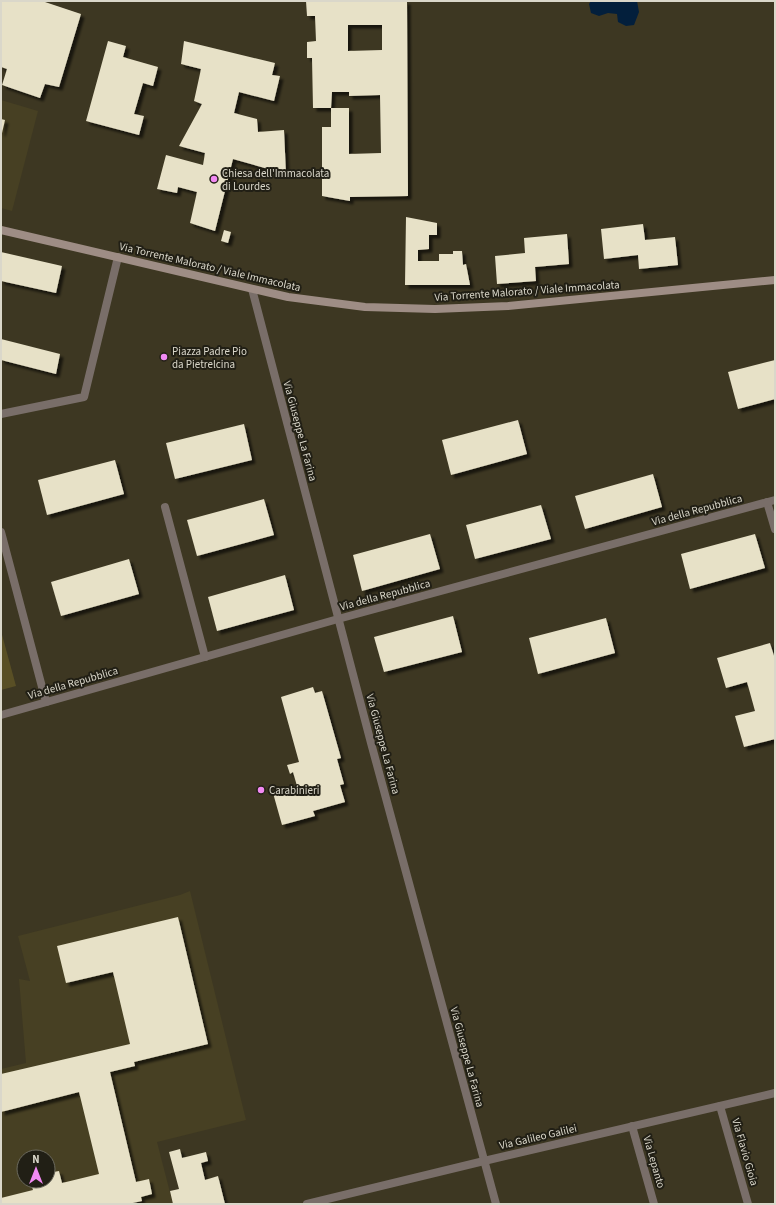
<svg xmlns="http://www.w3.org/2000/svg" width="776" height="1205" font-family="'Source Sans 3',sans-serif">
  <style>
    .built { fill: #474023; fill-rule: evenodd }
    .green { fill: #594f25 }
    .water { fill: #031f3c }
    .building { fill: #e7e1c7; fill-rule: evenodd; filter: url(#shadow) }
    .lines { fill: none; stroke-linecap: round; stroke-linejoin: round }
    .street { stroke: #796e69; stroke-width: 8 }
    .secondary { stroke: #9e8d85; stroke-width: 8 }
    .poi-dot { fill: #f28af3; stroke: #211f15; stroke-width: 1.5 }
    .labels { text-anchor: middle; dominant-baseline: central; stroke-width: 4; stroke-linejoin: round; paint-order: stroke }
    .poi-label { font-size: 11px; fill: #dad7ca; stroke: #211f15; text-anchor: start }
    .street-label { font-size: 11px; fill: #dad7ca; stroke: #211f15 }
  </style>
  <defs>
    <filter id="shadow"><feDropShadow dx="3.5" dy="3.5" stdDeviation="1" flood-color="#0009"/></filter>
  </defs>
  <rect width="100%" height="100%" fill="#3d3722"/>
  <g class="built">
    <path d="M1,100L38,111L12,211L1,208Z"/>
    <path d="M190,891L246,1120L157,1142L173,1204H1V1069L26,1063L19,979L30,981L18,936L180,895ZM24,1157H48V1181H24Z"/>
  </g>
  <path class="green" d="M1,631L16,686L1,690Z"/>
  <path class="water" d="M591,1H637L639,12L634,25L626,26L618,22L617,14L608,13L599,16L591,13L589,4Z"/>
  <g class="building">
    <path d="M1,1H42L81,14L59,87L45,84L40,98L2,85L7,69L1,67Z"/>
    <path d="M306,1H407L408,196L350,197V201L322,196V127H331V108H313L312,58H307V42L316,41L315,16H307ZM348,25H382V50L348,51ZM332,92H349V96L380,95L381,153L349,154V108H331Z"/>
    <path d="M108,41L126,46L123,57L158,67L153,86L143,83L134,114L144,116L139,135L86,121Z"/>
    <path d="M184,41L275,63L272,75L280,76L274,101L239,92L234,113L257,119L258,132L284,130L286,174L233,159L215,231L190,223L197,192L178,187L177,193L157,189L166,155L203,165L205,153L179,146L202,104L194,101L201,69L181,64Z"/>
    <path d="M1,119L5,120L2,133H1Z"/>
    <path d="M406,217L437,223V235H429V249L418,250V261H439V254H453V251H462L463,265L466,264L470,285H405Z"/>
    <path d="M643,224L645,240L675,237L678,265L639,269L638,255L604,259L601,229Z"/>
    <path d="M224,230L231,232L228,243L221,241Z"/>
    <path d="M567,234L569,264L535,267L536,281L497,284L495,256L525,253L524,238Z"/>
    <path d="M1,252L62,266L56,293L1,281Z"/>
    <path d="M1,339L60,354L56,374L1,360Z"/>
    <path d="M775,360V399L738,409L728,372Z"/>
    <path d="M518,420L527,454L451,475L442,440Z"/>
    <path d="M244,424L252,460L175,479L166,443Z"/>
    <path d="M115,460L124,494L47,515L38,480Z"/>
    <path d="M653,474L662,507L585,529L575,496Z"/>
    <path d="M264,499L274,535L197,556L187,520Z"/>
    <path d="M541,505L551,539L475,559L466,525Z"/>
    <path d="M430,534L440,569L362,591L353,555Z"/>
    <path d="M755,534L765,568L690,589L681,554Z"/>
    <path d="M129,559L139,594L61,616L51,582Z"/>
    <path d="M285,575L294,610L217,631L208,597Z"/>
    <path d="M453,616L462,652L384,672L374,637Z"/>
    <path d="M606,618L615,653L538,674L529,638Z"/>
    <path d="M770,643L775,659V739L744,747L735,716L755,711L747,682L726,688L717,658Z"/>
    <path d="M313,687L315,693L322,691L341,758L337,759L344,784L340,785L345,802L313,811L315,816L282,825L273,793L297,786L293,772L290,774L287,765L299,762L281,697Z"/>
    <path d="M178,917L208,1044L134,1062L135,1066L110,1072L136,1182L149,1179L152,1194L141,1197L142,1201L128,1204H1V1198L33,1190L30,1181H48V1173L59,1171L62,1183L99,1174L79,1092L1,1112V1074L130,1044L113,972L66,983L57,946Z"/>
    <path d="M180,1149L182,1158L206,1152L208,1161L201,1163L205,1180L218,1176L225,1204H173L170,1191L179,1189L169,1152Z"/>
  </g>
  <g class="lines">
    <g class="street">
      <path d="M252,289L371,743L496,1204"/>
      <path d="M1,414L84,397L118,257"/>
      <path d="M767,502L775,529"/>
      <path d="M165,507L205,657"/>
      <path d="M1,532L46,702"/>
      <path d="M1,715L338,619L775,500"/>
      <path d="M720,1106L748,1204"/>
      <path d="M632,1126L654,1204"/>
      <path d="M307,1204L484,1161L775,1093"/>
    </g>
    <path class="secondary" d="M1,230L288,297L365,307L435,309L508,306L775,280"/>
  </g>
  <g class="poi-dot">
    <circle cx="214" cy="179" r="4"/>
    <circle cx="164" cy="357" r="4"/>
    <circle cx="261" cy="790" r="4"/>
  </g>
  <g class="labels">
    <g class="poi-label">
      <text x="222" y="173">Chiesa dell'Immacolata<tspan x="222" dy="13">di Lourdes</tspan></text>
      <text x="172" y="351">Piazza Padre Pio<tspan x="172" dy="13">da Pietrelcina</tspan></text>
      <text x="269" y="790">Carabinieri</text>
    </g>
    <g class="street-label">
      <text transform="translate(210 267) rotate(13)">Via Torrente Malorato / Viale Immacolata</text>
      <text transform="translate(527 291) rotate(-4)">Via Torrente Malorato / Viale Immacolata</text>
      <text transform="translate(300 431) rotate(75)">Via Giuseppe La Farina</text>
      <text transform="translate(697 510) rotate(-15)">Via della Repubblica</text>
      <text transform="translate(385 595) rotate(-15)">Via della Repubblica</text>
      <text transform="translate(73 683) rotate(-16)">Via della Repubblica</text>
      <text transform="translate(383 744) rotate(75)">Via Giuseppe La Farina</text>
      <text transform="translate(467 1057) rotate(75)">Via Giuseppe La Farina</text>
      <text transform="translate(538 1137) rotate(-13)">Via Galileo Galilei</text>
      <text transform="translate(745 1152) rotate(74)">Via Flavio Gioia</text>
      <text transform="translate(654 1162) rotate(74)">Via Lepanto</text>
    </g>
  </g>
  <rect width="776" height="1205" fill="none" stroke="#dad7ca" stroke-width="4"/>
  <g transform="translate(36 1169)"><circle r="19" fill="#211f15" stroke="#6b695d"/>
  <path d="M0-3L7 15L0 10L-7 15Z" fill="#f28af3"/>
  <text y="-6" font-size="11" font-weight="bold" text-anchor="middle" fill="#dad7ca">N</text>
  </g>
</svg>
